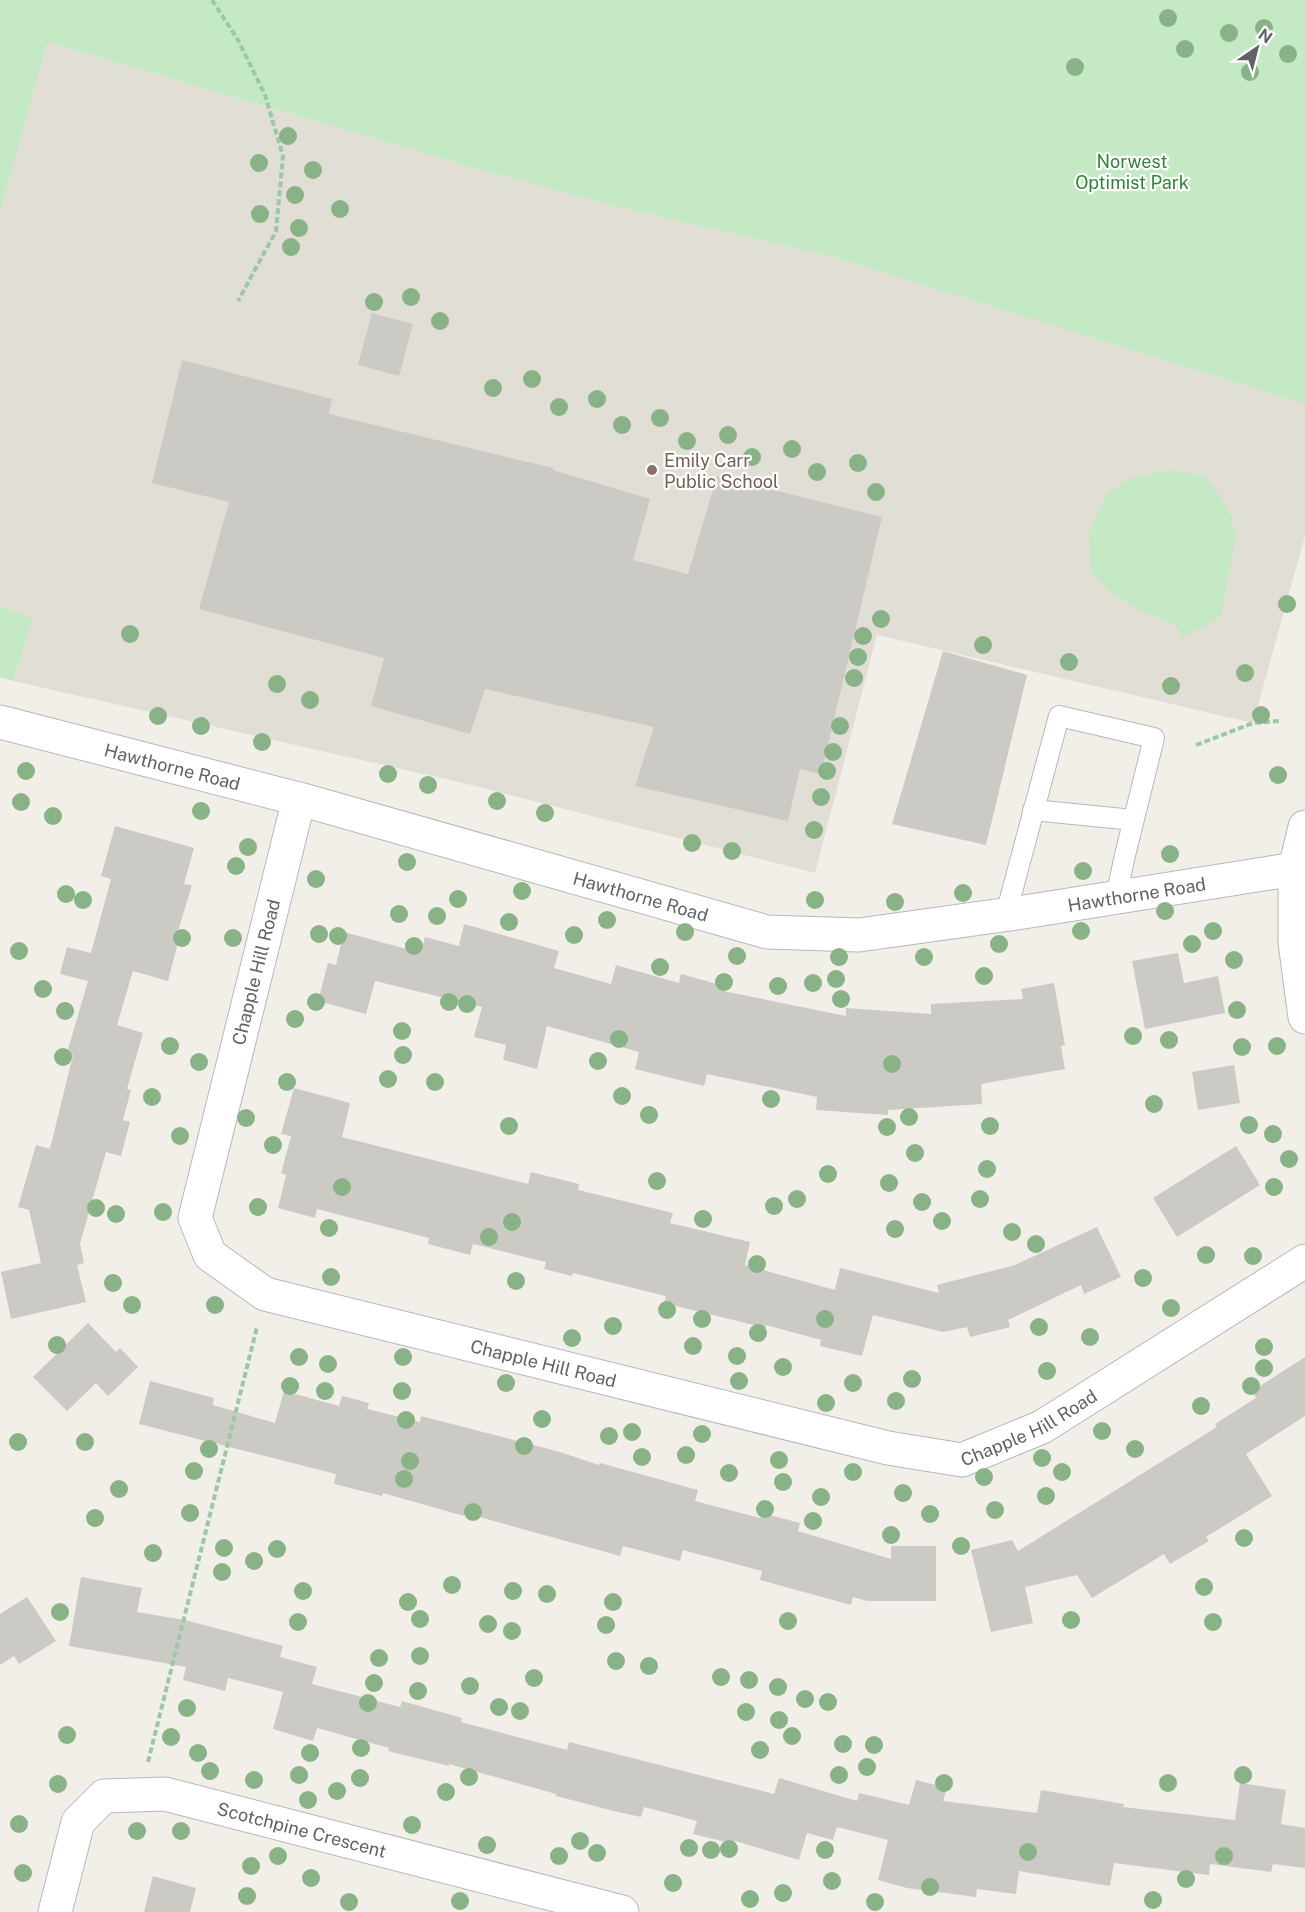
<svg xmlns="http://www.w3.org/2000/svg" width="1305" height="1912" font-family="'Public Sans',sans-serif">
  <style>
    .education { fill: #e1ded6 }
    .green { fill: #c5e8c5 }
    .building { fill: #cccac5 }
    .lines { fill: none; stroke-linecap: round; stroke-linejoin: round }
    .service-casing { stroke: #b5b8bc; stroke-width: 22 }
    .minor-casing { stroke: #b5b8bc; stroke-width: 35 }
    .tertiary-casing { stroke: #b5b8bc; stroke-width: 35 }
    .path { stroke: #9cc7a9; stroke-width: 4; stroke-dasharray: 6 3; stroke-linecap: butt }
    .service { stroke: #fff; stroke-width: 20 }
    .minor { stroke: #fff; stroke-width: 33 }
    .tertiary { stroke: #fff; stroke-width: 33 }
    .tree { fill: #89b387 }
    .education-dot { fill: #8d6e63; stroke: #fff; stroke-width: 2 }
    .labels { text-anchor: middle; dominant-baseline: central; stroke-width: 4.5; stroke-linejoin: round; paint-order: stroke }
    .park-label { font-size: 18px; fill: #348238; stroke: #fff }
    .education-label { font-size: 18px; fill: #785e54; stroke: #fff; text-anchor: start }
    .street-label { font-size: 18px; fill: #5f6368; stroke: #fff }
  </style>
  <rect width="100%" height="100%" fill="#f1efe8"/>
  <path class="education" d="M46,42L474,168L606,204L833,257L1305,404V536L1253,723L877,635L815,873L463,783L13,681L33,618L0,606V213Z"/>
  <g class="green">
    <path d="M0,0H1305V404L833,257L606,204L474,168L47,42L0,213Z"/>
    <path d="M1169,470L1203,475L1219,494L1231,517L1236,536L1221,616L1182,638L1176,625L1146,613L1113,595L1091,572L1089,531L1108,492L1133,477Z"/>
    <path d="M0,606L33,618L13,681L0,677Z"/>
  </g>
  <g class="building">
    <path d="M372,313L413,324L399,376L358,365Z"/>
    <path d="M182,360L332,399L329,414L553,468V470L650,499L633,560L688,574L717,476L882,517L821,774L800,769L788,821L635,786L654,727L485,689L470,734L371,706L384,658L199,609L229,502L152,483Z"/>
    <path d="M943,651L1027,675L986,845L892,824Z"/>
    <path d="M115,826L194,848L184,884L192,885L178,931H181L168,981L133,971L117,1025L143,1033L127,1089L131,1090L123,1120L130,1122L121,1156L106,1152L80,1244L84,1263L77,1265L86,1302L11,1319L1,1272L41,1263L29,1210L18,1207L36,1145L50,1149L73,1055L67,1053L88,981L60,974L67,947L91,953L111,879L101,876Z"/>
    <path d="M464,924L559,951L554,968L611,984L616,965L679,983L681,974L724,986L723,991L846,1016V1008L931,1014V1004L1023,999L1021,989L1054,983L1065,1045L1061,1046L1065,1069L981,1084L982,1104L888,1110V1115L816,1110L817,1097L707,1074L704,1086L635,1069L639,1052L547,1026L537,1069L503,1060L506,1045L474,1037L482,1007L375,981L366,1014L318,1001L328,963L336,965L344,932L421,953L425,937L459,946Z"/>
    <path d="M1178,953L1184,983L1218,976L1225,1013L1145,1029L1132,961Z"/>
    <path d="M1234,1065L1240,1103L1198,1110L1192,1072Z"/>
    <path d="M294,1088L350,1103L342,1137L528,1184L531,1172L579,1184L578,1190L673,1213L670,1223L750,1242L745,1265L835,1290L840,1268L939,1293L937,1285L1015,1265L1097,1227L1121,1277L1084,1294L1081,1285L1008,1320L1010,1327L970,1337L967,1327L943,1332L873,1315L862,1356L820,1346L821,1340L766,1325V1328L664,1303L666,1296L573,1273L572,1276L544,1269L546,1262L473,1244L470,1255L428,1244L429,1238L317,1209L315,1218L278,1208L286,1175L281,1173L291,1136L281,1134Z"/>
    <path d="M1236,1146L1260,1185L1177,1237L1153,1198Z"/>
    <path d="M88,1323L116,1352L120,1348L138,1367L108,1396L96,1383L67,1411L33,1377Z"/>
    <path d="M1305,1357V1416L1246,1454L1272,1496L1206,1537L1209,1541L1170,1564L1164,1554L1092,1598L1077,1575L1025,1587L1033,1623L991,1632L971,1550L1012,1540L1018,1551L1217,1427L1215,1424L1256,1398L1252,1391Z"/>
    <path d="M150,1381L214,1398L213,1405L275,1423L284,1391L339,1406L342,1396L369,1403L367,1409L420,1422L421,1416L560,1452L599,1465L600,1463L698,1490L695,1501L760,1518L762,1513L800,1523L798,1531L891,1559V1546H936V1601H867L853,1597L851,1605L760,1580L762,1571L683,1550L680,1561L623,1546L620,1556L465,1513L464,1516L383,1493L382,1496L334,1484L336,1474L139,1424Z"/>
    <path d="M81,1577L142,1588L137,1612L185,1620L283,1646L280,1657L317,1667L312,1684L400,1707L402,1701L462,1718L461,1722L567,1750L569,1742L774,1794L779,1778L857,1801L859,1793L909,1805L916,1780L947,1788L943,1801L1037,1813L1041,1790L1124,1804L1123,1807L1235,1820L1240,1783L1286,1790L1281,1824L1305,1828V1868L1273,1864L1271,1872L1210,1864L1209,1875L1114,1863L1110,1886L1019,1871L1016,1894L977,1889L976,1897L907,1888L878,1880L888,1840L837,1827L833,1840L807,1833L799,1860L735,1841L734,1844L693,1834L697,1821L644,1807L641,1817L618,1812L556,1796V1794L449,1764V1766L388,1751L389,1748L317,1728L313,1741L273,1729L283,1692L228,1678L225,1691L183,1680L186,1667L69,1646Z"/>
    <path d="M27,1597L56,1641L19,1664L14,1656L0,1665V1614Z"/>
    <path d="M153,1876L196,1888L190,1912H144Z"/>
  </g>
  <g class="lines">
    <defs>
      <g id="service">
        <path d="M1033,810L1133,820"/>
        <path d="M1006,914L1059,716L1154,738L1125,855L1116,897"/>
      </g>
      <g id="minor">
        <path id="s1" d="M299,799L195,1218L210,1255L265,1294L888,1448L962,1460L1042,1427L1305,1261"/>
        <path id="s2" d="M55,1912L78,1822L104,1796L165,1794L575,1900"/>
      </g>
      <g id="tertiary">
        <path id="s3" d="M0,722L314,803L767,932L859,935L1024,912L1295,869"/>
        <path d="M1305,827L1295,869V942L1305,1017"/>
        <path d="M572,1912L575,1900L622,1912"/>
      </g>
    </defs>
    <use href="#service" class="service-casing"/>
    <use href="#minor" class="minor-casing"/>
    <use href="#tertiary" class="tertiary-casing"/>
    <g class="path">
      <path d="M212,0L238,40L265,95L283,156L276,231L238,301"/>
      <path d="M1196,745L1253,723L1280,721"/>
      <path d="M148,1762L257,1327"/>
    </g>
    <use href="#service" class="service"/>
    <use href="#minor" class="minor"/>
    <use href="#tertiary" class="tertiary"/>
  </g>
  <g class="tree">
    <circle cx="1168" cy="18" r="9"/>
    <circle cx="1264" cy="28" r="9"/>
    <circle cx="1229" cy="33" r="9"/>
    <circle cx="1185" cy="49" r="9"/>
    <circle cx="1288" cy="54" r="9"/>
    <circle cx="1075" cy="67" r="9"/>
    <circle cx="1250" cy="72" r="9"/>
    <circle cx="288" cy="136" r="9"/>
    <circle cx="259" cy="163" r="9"/>
    <circle cx="313" cy="170" r="9"/>
    <circle cx="295" cy="195" r="9"/>
    <circle cx="340" cy="209" r="9"/>
    <circle cx="260" cy="214" r="9"/>
    <circle cx="299" cy="228" r="9"/>
    <circle cx="291" cy="247" r="9"/>
    <circle cx="411" cy="297" r="9"/>
    <circle cx="374" cy="302" r="9"/>
    <circle cx="440" cy="321" r="9"/>
    <circle cx="532" cy="379" r="9"/>
    <circle cx="493" cy="388" r="9"/>
    <circle cx="597" cy="399" r="9"/>
    <circle cx="559" cy="407" r="9"/>
    <circle cx="660" cy="418" r="9"/>
    <circle cx="622" cy="425" r="9"/>
    <circle cx="728" cy="435" r="9"/>
    <circle cx="687" cy="441" r="9"/>
    <circle cx="792" cy="449" r="9"/>
    <circle cx="752" cy="457" r="9"/>
    <circle cx="858" cy="463" r="9"/>
    <circle cx="817" cy="472" r="9"/>
    <circle cx="876" cy="492" r="9"/>
    <circle cx="1287" cy="604" r="9"/>
    <circle cx="881" cy="619" r="9"/>
    <circle cx="130" cy="634" r="9"/>
    <circle cx="863" cy="636" r="9"/>
    <circle cx="983" cy="645" r="9"/>
    <circle cx="858" cy="657" r="9"/>
    <circle cx="1069" cy="662" r="9"/>
    <circle cx="1245" cy="673" r="9"/>
    <circle cx="854" cy="678" r="9"/>
    <circle cx="277" cy="684" r="9"/>
    <circle cx="1171" cy="686" r="9"/>
    <circle cx="310" cy="700" r="9"/>
    <circle cx="1261" cy="715" r="9"/>
    <circle cx="158" cy="716" r="9"/>
    <circle cx="201" cy="726" r="9"/>
    <circle cx="840" cy="726" r="9"/>
    <circle cx="262" cy="742" r="9"/>
    <circle cx="833" cy="752" r="9"/>
    <circle cx="26" cy="771" r="9"/>
    <circle cx="827" cy="771" r="9"/>
    <circle cx="388" cy="774" r="9"/>
    <circle cx="1278" cy="775" r="9"/>
    <circle cx="428" cy="785" r="9"/>
    <circle cx="821" cy="797" r="9"/>
    <circle cx="497" cy="801" r="9"/>
    <circle cx="21" cy="802" r="9"/>
    <circle cx="201" cy="811" r="9"/>
    <circle cx="545" cy="813" r="9"/>
    <circle cx="53" cy="816" r="9"/>
    <circle cx="814" cy="830" r="9"/>
    <circle cx="692" cy="843" r="9"/>
    <circle cx="248" cy="847" r="9"/>
    <circle cx="732" cy="851" r="9"/>
    <circle cx="1170" cy="854" r="9"/>
    <circle cx="407" cy="862" r="9"/>
    <circle cx="236" cy="866" r="9"/>
    <circle cx="1083" cy="871" r="9"/>
    <circle cx="316" cy="879" r="9"/>
    <circle cx="522" cy="891" r="9"/>
    <circle cx="963" cy="893" r="9"/>
    <circle cx="66" cy="894" r="9"/>
    <circle cx="458" cy="899" r="9"/>
    <circle cx="83" cy="900" r="9"/>
    <circle cx="815" cy="900" r="9"/>
    <circle cx="895" cy="902" r="9"/>
    <circle cx="1165" cy="911" r="9"/>
    <circle cx="399" cy="914" r="9"/>
    <circle cx="437" cy="916" r="9"/>
    <circle cx="607" cy="920" r="9"/>
    <circle cx="509" cy="922" r="9"/>
    <circle cx="1081" cy="931" r="9"/>
    <circle cx="1213" cy="931" r="9"/>
    <circle cx="685" cy="932" r="9"/>
    <circle cx="319" cy="934" r="9"/>
    <circle cx="574" cy="935" r="9"/>
    <circle cx="338" cy="936" r="9"/>
    <circle cx="182" cy="938" r="9"/>
    <circle cx="233" cy="938" r="9"/>
    <circle cx="999" cy="944" r="9"/>
    <circle cx="1192" cy="944" r="9"/>
    <circle cx="414" cy="946" r="9"/>
    <circle cx="19" cy="951" r="9"/>
    <circle cx="737" cy="956" r="9"/>
    <circle cx="839" cy="957" r="9"/>
    <circle cx="924" cy="957" r="9"/>
    <circle cx="1234" cy="960" r="9"/>
    <circle cx="660" cy="967" r="9"/>
    <circle cx="984" cy="976" r="9"/>
    <circle cx="836" cy="979" r="9"/>
    <circle cx="724" cy="982" r="9"/>
    <circle cx="813" cy="983" r="9"/>
    <circle cx="778" cy="986" r="9"/>
    <circle cx="43" cy="989" r="9"/>
    <circle cx="841" cy="999" r="9"/>
    <circle cx="316" cy="1002" r="9"/>
    <circle cx="449" cy="1002" r="9"/>
    <circle cx="467" cy="1004" r="9"/>
    <circle cx="1237" cy="1010" r="9"/>
    <circle cx="65" cy="1011" r="9"/>
    <circle cx="295" cy="1019" r="9"/>
    <circle cx="402" cy="1031" r="9"/>
    <circle cx="1133" cy="1036" r="9"/>
    <circle cx="619" cy="1039" r="9"/>
    <circle cx="1169" cy="1040" r="9"/>
    <circle cx="170" cy="1046" r="9"/>
    <circle cx="1277" cy="1046" r="9"/>
    <circle cx="1242" cy="1047" r="9"/>
    <circle cx="403" cy="1055" r="9"/>
    <circle cx="63" cy="1057" r="9"/>
    <circle cx="598" cy="1061" r="9"/>
    <circle cx="199" cy="1062" r="9"/>
    <circle cx="892" cy="1064" r="9"/>
    <circle cx="388" cy="1079" r="9"/>
    <circle cx="287" cy="1082" r="9"/>
    <circle cx="435" cy="1082" r="9"/>
    <circle cx="622" cy="1096" r="9"/>
    <circle cx="152" cy="1097" r="9"/>
    <circle cx="771" cy="1099" r="9"/>
    <circle cx="1154" cy="1104" r="9"/>
    <circle cx="649" cy="1115" r="9"/>
    <circle cx="909" cy="1117" r="9"/>
    <circle cx="246" cy="1118" r="9"/>
    <circle cx="1249" cy="1125" r="9"/>
    <circle cx="509" cy="1126" r="9"/>
    <circle cx="990" cy="1126" r="9"/>
    <circle cx="887" cy="1127" r="9"/>
    <circle cx="1273" cy="1134" r="9"/>
    <circle cx="180" cy="1136" r="9"/>
    <circle cx="273" cy="1145" r="9"/>
    <circle cx="915" cy="1153" r="9"/>
    <circle cx="1289" cy="1159" r="9"/>
    <circle cx="987" cy="1169" r="9"/>
    <circle cx="828" cy="1174" r="9"/>
    <circle cx="657" cy="1181" r="9"/>
    <circle cx="889" cy="1183" r="9"/>
    <circle cx="342" cy="1187" r="9"/>
    <circle cx="1274" cy="1187" r="9"/>
    <circle cx="797" cy="1199" r="9"/>
    <circle cx="980" cy="1199" r="9"/>
    <circle cx="922" cy="1202" r="9"/>
    <circle cx="774" cy="1206" r="9"/>
    <circle cx="258" cy="1207" r="9"/>
    <circle cx="96" cy="1208" r="9"/>
    <circle cx="163" cy="1212" r="9"/>
    <circle cx="116" cy="1214" r="9"/>
    <circle cx="703" cy="1219" r="9"/>
    <circle cx="942" cy="1221" r="9"/>
    <circle cx="512" cy="1222" r="9"/>
    <circle cx="329" cy="1228" r="9"/>
    <circle cx="895" cy="1229" r="9"/>
    <circle cx="1012" cy="1232" r="9"/>
    <circle cx="489" cy="1237" r="9"/>
    <circle cx="1036" cy="1244" r="9"/>
    <circle cx="1206" cy="1255" r="9"/>
    <circle cx="1253" cy="1256" r="9"/>
    <circle cx="757" cy="1264" r="9"/>
    <circle cx="331" cy="1277" r="9"/>
    <circle cx="1143" cy="1278" r="9"/>
    <circle cx="516" cy="1281" r="9"/>
    <circle cx="113" cy="1283" r="9"/>
    <circle cx="132" cy="1305" r="9"/>
    <circle cx="215" cy="1305" r="9"/>
    <circle cx="1171" cy="1308" r="9"/>
    <circle cx="667" cy="1310" r="9"/>
    <circle cx="702" cy="1319" r="9"/>
    <circle cx="825" cy="1319" r="9"/>
    <circle cx="613" cy="1326" r="9"/>
    <circle cx="1039" cy="1327" r="9"/>
    <circle cx="758" cy="1333" r="9"/>
    <circle cx="1090" cy="1337" r="9"/>
    <circle cx="572" cy="1338" r="9"/>
    <circle cx="57" cy="1345" r="9"/>
    <circle cx="693" cy="1346" r="9"/>
    <circle cx="1264" cy="1347" r="9"/>
    <circle cx="737" cy="1356" r="9"/>
    <circle cx="299" cy="1357" r="9"/>
    <circle cx="403" cy="1357" r="9"/>
    <circle cx="328" cy="1364" r="9"/>
    <circle cx="783" cy="1367" r="9"/>
    <circle cx="1264" cy="1368" r="9"/>
    <circle cx="1047" cy="1371" r="9"/>
    <circle cx="912" cy="1379" r="9"/>
    <circle cx="739" cy="1381" r="9"/>
    <circle cx="506" cy="1383" r="9"/>
    <circle cx="853" cy="1383" r="9"/>
    <circle cx="290" cy="1386" r="9"/>
    <circle cx="1251" cy="1386" r="9"/>
    <circle cx="325" cy="1391" r="9"/>
    <circle cx="402" cy="1391" r="9"/>
    <circle cx="896" cy="1401" r="9"/>
    <circle cx="826" cy="1403" r="9"/>
    <circle cx="1201" cy="1406" r="9"/>
    <circle cx="542" cy="1419" r="9"/>
    <circle cx="406" cy="1420" r="9"/>
    <circle cx="1102" cy="1431" r="9"/>
    <circle cx="632" cy="1432" r="9"/>
    <circle cx="702" cy="1434" r="9"/>
    <circle cx="609" cy="1436" r="9"/>
    <circle cx="18" cy="1442" r="9"/>
    <circle cx="85" cy="1442" r="9"/>
    <circle cx="524" cy="1446" r="9"/>
    <circle cx="209" cy="1449" r="9"/>
    <circle cx="1135" cy="1449" r="9"/>
    <circle cx="686" cy="1455" r="9"/>
    <circle cx="642" cy="1457" r="9"/>
    <circle cx="1042" cy="1458" r="9"/>
    <circle cx="779" cy="1460" r="9"/>
    <circle cx="410" cy="1461" r="9"/>
    <circle cx="194" cy="1471" r="9"/>
    <circle cx="853" cy="1472" r="9"/>
    <circle cx="1062" cy="1472" r="9"/>
    <circle cx="729" cy="1473" r="9"/>
    <circle cx="984" cy="1477" r="9"/>
    <circle cx="404" cy="1479" r="9"/>
    <circle cx="783" cy="1482" r="9"/>
    <circle cx="119" cy="1489" r="9"/>
    <circle cx="903" cy="1493" r="9"/>
    <circle cx="1046" cy="1496" r="9"/>
    <circle cx="821" cy="1497" r="9"/>
    <circle cx="765" cy="1509" r="9"/>
    <circle cx="995" cy="1510" r="9"/>
    <circle cx="473" cy="1512" r="9"/>
    <circle cx="190" cy="1513" r="9"/>
    <circle cx="930" cy="1514" r="9"/>
    <circle cx="95" cy="1518" r="9"/>
    <circle cx="813" cy="1521" r="9"/>
    <circle cx="891" cy="1535" r="9"/>
    <circle cx="1244" cy="1538" r="9"/>
    <circle cx="961" cy="1546" r="9"/>
    <circle cx="224" cy="1548" r="9"/>
    <circle cx="277" cy="1549" r="9"/>
    <circle cx="153" cy="1553" r="9"/>
    <circle cx="254" cy="1561" r="9"/>
    <circle cx="222" cy="1572" r="9"/>
    <circle cx="452" cy="1585" r="9"/>
    <circle cx="1204" cy="1587" r="9"/>
    <circle cx="303" cy="1591" r="9"/>
    <circle cx="513" cy="1591" r="9"/>
    <circle cx="547" cy="1594" r="9"/>
    <circle cx="408" cy="1602" r="9"/>
    <circle cx="613" cy="1602" r="9"/>
    <circle cx="60" cy="1612" r="9"/>
    <circle cx="420" cy="1619" r="9"/>
    <circle cx="1071" cy="1620" r="9"/>
    <circle cx="788" cy="1621" r="9"/>
    <circle cx="298" cy="1622" r="9"/>
    <circle cx="1213" cy="1622" r="9"/>
    <circle cx="488" cy="1624" r="9"/>
    <circle cx="606" cy="1625" r="9"/>
    <circle cx="512" cy="1631" r="9"/>
    <circle cx="420" cy="1656" r="9"/>
    <circle cx="379" cy="1658" r="9"/>
    <circle cx="616" cy="1661" r="9"/>
    <circle cx="649" cy="1666" r="9"/>
    <circle cx="721" cy="1677" r="9"/>
    <circle cx="534" cy="1678" r="9"/>
    <circle cx="749" cy="1680" r="9"/>
    <circle cx="374" cy="1683" r="9"/>
    <circle cx="470" cy="1686" r="9"/>
    <circle cx="778" cy="1687" r="9"/>
    <circle cx="418" cy="1691" r="9"/>
    <circle cx="805" cy="1699" r="9"/>
    <circle cx="828" cy="1702" r="9"/>
    <circle cx="368" cy="1703" r="9"/>
    <circle cx="499" cy="1707" r="9"/>
    <circle cx="187" cy="1708" r="9"/>
    <circle cx="520" cy="1711" r="9"/>
    <circle cx="746" cy="1712" r="9"/>
    <circle cx="779" cy="1720" r="9"/>
    <circle cx="67" cy="1735" r="9"/>
    <circle cx="792" cy="1736" r="9"/>
    <circle cx="171" cy="1737" r="9"/>
    <circle cx="843" cy="1744" r="9"/>
    <circle cx="874" cy="1745" r="9"/>
    <circle cx="361" cy="1748" r="9"/>
    <circle cx="760" cy="1750" r="9"/>
    <circle cx="198" cy="1753" r="9"/>
    <circle cx="310" cy="1753" r="9"/>
    <circle cx="867" cy="1767" r="9"/>
    <circle cx="210" cy="1771" r="9"/>
    <circle cx="299" cy="1775" r="9"/>
    <circle cx="839" cy="1775" r="9"/>
    <circle cx="1243" cy="1775" r="9"/>
    <circle cx="469" cy="1777" r="9"/>
    <circle cx="360" cy="1778" r="9"/>
    <circle cx="254" cy="1780" r="9"/>
    <circle cx="944" cy="1783" r="9"/>
    <circle cx="1168" cy="1783" r="9"/>
    <circle cx="58" cy="1784" r="9"/>
    <circle cx="337" cy="1791" r="9"/>
    <circle cx="446" cy="1792" r="9"/>
    <circle cx="308" cy="1800" r="9"/>
    <circle cx="19" cy="1824" r="9"/>
    <circle cx="412" cy="1825" r="9"/>
    <circle cx="137" cy="1831" r="9"/>
    <circle cx="181" cy="1831" r="9"/>
    <circle cx="580" cy="1841" r="9"/>
    <circle cx="487" cy="1845" r="9"/>
    <circle cx="689" cy="1848" r="9"/>
    <circle cx="729" cy="1849" r="9"/>
    <circle cx="711" cy="1850" r="9"/>
    <circle cx="825" cy="1850" r="9"/>
    <circle cx="1028" cy="1852" r="9"/>
    <circle cx="597" cy="1853" r="9"/>
    <circle cx="278" cy="1856" r="9"/>
    <circle cx="559" cy="1856" r="9"/>
    <circle cx="1224" cy="1856" r="9"/>
    <circle cx="251" cy="1866" r="9"/>
    <circle cx="23" cy="1873" r="9"/>
    <circle cx="311" cy="1878" r="9"/>
    <circle cx="1186" cy="1879" r="9"/>
    <circle cx="832" cy="1881" r="9"/>
    <circle cx="673" cy="1883" r="9"/>
    <circle cx="930" cy="1887" r="9"/>
    <circle cx="783" cy="1893" r="9"/>
    <circle cx="247" cy="1896" r="9"/>
    <circle cx="750" cy="1899" r="9"/>
    <circle cx="1153" cy="1900" r="9"/>
    <circle cx="460" cy="1901" r="9"/>
    <circle cx="349" cy="1902" r="9"/>
    <circle cx="875" cy="1902" r="9"/>
  </g>
  <circle class="education-dot" cx="652" cy="470" r="6"/>
  <g class="labels">
    <g class="park-label">
      <text x="1132" y="161">Norwest<tspan x="1132" dy="21">Optimist Park</tspan></text>
    </g>
    <g class="education-label">
      <text x="664" y="460">Emily Carr<tspan x="664" dy="21">Public School</tspan></text>
    </g>
    <g class="street-label">
      <text stroke="none"><textPath href="#s3" startOffset="178">Hawthorne Road</textPath></text>
      <text stroke="none"><textPath href="#s3" startOffset="1168">Hawthorne Road</textPath></text>
      <text stroke="none"><textPath href="#s3" startOffset="664">Hawthorne Road</textPath></text>
      <text transform="translate(256 972) rotate(-76)">Chapple Hill Road</text>
      <text stroke="none"><textPath href="#s1" startOffset="826">Chapple Hill Road</textPath></text>
      <text stroke="none"><textPath href="#s1" startOffset="1330">Chapple Hill Road</textPath></text>
      <text stroke="none"><textPath href="#s2" startOffset="332">Scotchpine Crescent</textPath></text>
    </g>
  </g>
  <g transform="translate(1257 48) rotate(35)" stroke="#ffffff" stroke-width="4.5" paint-order="stroke">
  <path d="M0-4.5L10 22L0 15L-10 22Z" fill="#5f6368"/>
  <text y="-9" font-size="16" font-weight="bold" text-anchor="middle" fill="#5f6368">N</text>
  </g>
</svg>
